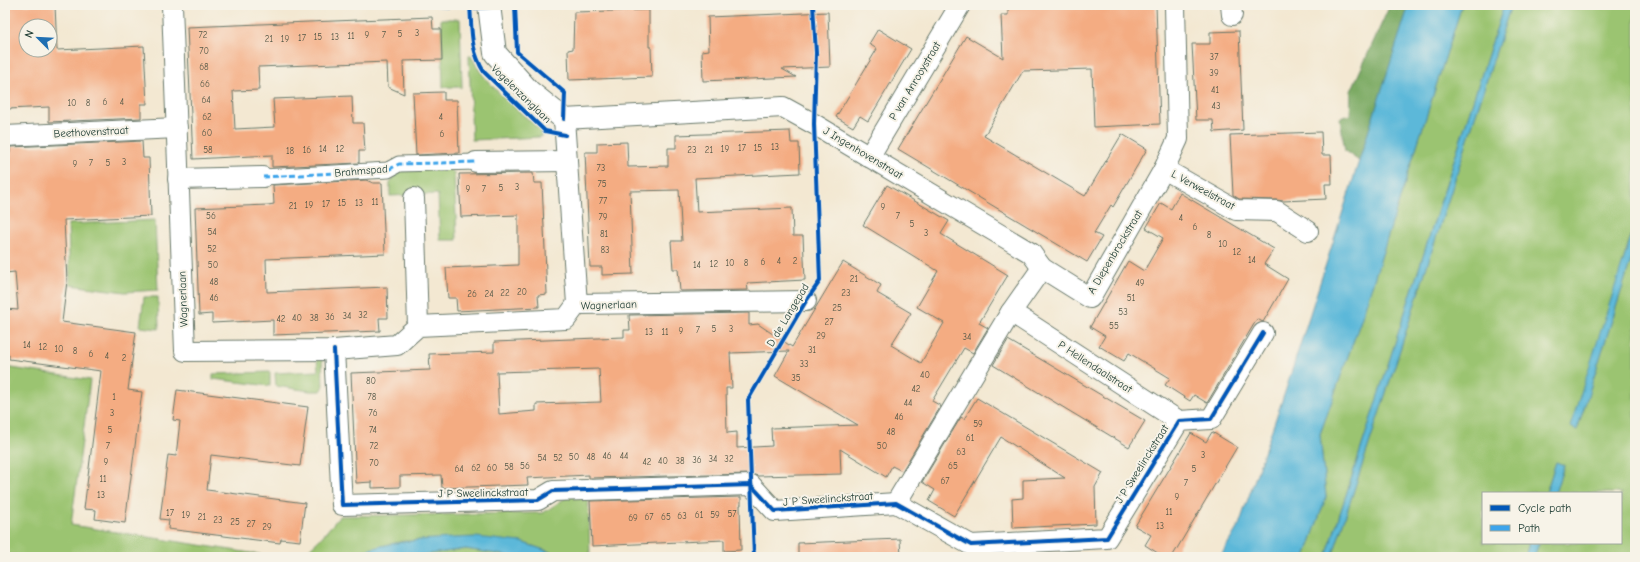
<svg xmlns="http://www.w3.org/2000/svg" width="1640" height="562" font-family="'Comic Neue',sans-serif">
  <style>
    .green { fill: #9bc471; stroke: #5d8052 }
    .forest { fill: #7caa63; stroke: #4e744c }
    .water { fill: #5bb8d9; stroke: #3d7a86 }
    .building { fill: #f4ac82; fill-rule: evenodd }
    .lines { fill: none; stroke-linecap: round; stroke-linejoin: round }
    .pedestrian-casing { stroke: #69796b; stroke-width: 17 }
    .minor-casing { stroke: #69796b; stroke-width: 22 }
    .tertiary-casing { stroke: #69796b; stroke-width: 24 }
    .pedestrian { stroke: #fff; stroke-width: 15 }
    .minor { stroke: #fff; stroke-width: 20 }
    .tertiary { stroke: #fff; stroke-width: 22 }
    .quiet { stroke: #3da4eb; stroke-width: 3; stroke-dasharray: 6 3; stroke-linecap: butt }
    .cycleway-casing { stroke: #f7f3e8; stroke-width: 6 }
    .cycleway { stroke: #0057b8; stroke-width: 4 }
    .labels { text-anchor: middle; dominant-baseline: central; stroke-width: 4; stroke-linejoin: round; paint-order: stroke }
    .number-label { font-size: 9px; fill: #545948 }
    .street-label { font-size: 11px; fill: #1f3d34; stroke: #f7f3e8 }
  </style>
  <rect width="100%" height="100%" fill="#f7f3e8"/>
  <filter id="ink" filterUnits="userSpaceOnUse"><feTurbulence type="fractalNoise" baseFrequency=".025" numOctaves="2"/><feDisplacementMap in="SourceGraphic" scale="8" xChannelSelector="R" yChannelSelector="G"/><feConvolveMatrix kernelMatrix="1 2 1 2 8 2 1 2 1" color-interpolation-filters="sRGB"/></filter>
  <filter id="wash" filterUnits="userSpaceOnUse"><feTurbulence type="fractalNoise" baseFrequency=".012" numOctaves="4" result="noise"/><feDisplacementMap in="SourceGraphic" scale="16" xChannelSelector="R" yChannelSelector="G"/><feGaussianBlur stdDeviation="0.9" result="paint"/><feColorMatrix in="noise" values="0 0 0 0 0 0 0 0 0 0 0 0 0 0 0 0 0 1.4 0 .05"/><feComposite in="paint" operator="in"/></filter>
  <g filter="url(#wash)">
    <rect width="100%" height="100%" fill="#f3e8d2"/>
    <g class="green">
      <path d="M1462,5H1504L1326,557H1305L1326,497L1320,434L1361,320Z"/>
      <path d="M1511,5H1635V224L1626,251L1577,430L1635,248V557H1534L1539,543H1621V493H1555L1564,466L1556,462L1546,493H1483V543H1529L1525,557H1332L1399,353Z"/>
      <path d="M441,19H460L462,87H443Z"/>
      <path d="M471,55C482,83 519,110 541,131V137L472,140L469,56Z"/>
      <path d="M448,167L454,173L457,240H440L438,194L390,196V183L400,169Z"/>
      <path d="M155,220L158,290L125,292L70,285L68,224Z"/>
      <path d="M144,297H158L159,329L140,327Z"/>
      <path d="M322,355L323,388L321,391H310L276,386L275,373L318,371L317,358Z"/>
      <path d="M5,367L90,380L71,525L276,557H33L5,554Z"/>
      <path d="M270,372V386L213,379V374Z"/>
      <path d="M588,494L590,557H565L521,542L404,541L361,551L348,557H301L320,539L340,516L543,513L570,495Z"/>
      <path d="M466,549L515,557H409Z"/>
    </g>
    <path class="forest" d="M1390,5H1409L1359,161L1345,151L1340,118L1350,115L1351,91Z"/>
    <g class="water">
      <path d="M1409,5H1462L1361,320L1320,434L1326,497L1305,557H1220L1239,525L1285,392Z"/>
      <path d="M1504,5H1511L1399,353L1332,557H1326Z"/>
      <path d="M1635,224V248L1577,430L1570,427Z"/>
      <path d="M1556,462L1564,465L1555,493H1546Z"/>
      <path d="M476,537L521,542L565,557H515L466,549L409,557H348C388,539 433,539 476,537Z"/>
      <path d="M1529,543H1539L1534,557H1525Z"/>
    </g>
    <g id="blocks">
      <g class="building">
        <path d="M5,5H55L57,50L144,46L147,104H141V118L49,122V107L8,109V103H5ZM26,26H50V50H26Z"/>
        <path d="M1008,5H1156L1160,124L1094,127L1092,69L1023,71L984,136L1085,196L1122,134L1147,149L1113,207L1111,205L1094,233L1102,237L1087,262L898,149L966,36L1003,58L1001,15H1008Z"/>
        <path d="M649,10V47H651L652,77L569,80L568,50L573,49L574,12Z"/>
        <path d="M828,12L830,67L782,69L796,77L703,81L702,51L709,50L708,17Z"/>
        <path d="M432,17L433,29H441L442,60L403,61L404,94L388,87L387,62L258,67L259,90L233,91L235,129L275,127L273,99L352,96L353,123H363L365,151H359V163L272,167V155L193,159L187,27Z"/>
        <path d="M878,29L911,49L868,121L860,116L853,127L836,117L877,49L869,44Z"/>
        <path d="M1239,31L1243,130L1214,132L1213,120H1196L1192,44H1210V32Z"/>
        <path d="M444,92V100H457L459,153L416,155L413,93Z"/>
        <path d="M790,131L791,143H799L800,173L695,178L697,212L792,208L793,236H803L805,280L747,283L748,290L680,291L678,269H673L671,241H682L679,190L630,191L633,274L602,275V267H590L585,152H597V143L627,142L628,167L668,166V148H676V135Z"/>
        <path d="M1321,132L1322,155H1331L1332,184H1325L1326,199L1283,201L1277,200L1239,199L1233,195L1230,135Z"/>
        <path d="M142,141L143,158H149L151,216L64,220L67,281L62,322L136,332L128,390L142,392L125,523L95,519L96,510L84,509L101,371L9,359V355L5,354V309L18,310L15,272L5,273V153H10V147Z"/>
        <path d="M533,173L534,183H542L547,294L538,295L539,307L457,311L456,298H448L446,268L518,265V215L461,217L459,174Z"/>
        <path d="M366,180L373,183H382L385,254L266,259L267,292L387,287L388,318H379L380,331L273,335V320L212,323V314L199,315L195,208L268,205L274,204L273,185Z"/>
        <path d="M887,185L949,221L941,234L1008,275L979,323L988,328L973,353L964,348L932,401L941,406L902,471L892,466L886,477L840,449L841,474L758,476L751,474L589,478V475L527,478L528,485L442,488L441,475L400,476V487L372,488V482L356,483L351,373L430,370L429,354L494,352V342L624,337V330H630L629,315L749,313V325L758,324L792,347L843,262L881,285L877,293L911,313L891,345L921,363L944,323L917,307L938,271L863,225ZM789,351L775,376L858,425L771,428L772,446L737,448V432L727,433L726,388H732L730,353ZM599,369L601,402L536,404V411L499,414L497,372Z"/>
        <path d="M1180,193L1274,249L1264,264L1288,279L1263,322L1257,319L1207,403L1194,395L1190,401L1165,385L1170,378L1129,353L1124,361L1099,346L1105,336L1090,327L1128,261L1144,271L1163,238L1146,228L1161,203L1171,209Z"/>
        <path d="M1008,340L1145,421L1129,447L993,365Z"/>
        <path d="M177,390L308,407L300,466L211,455L207,490L305,503L300,541L281,539L280,543L168,529L169,520L160,519L168,455L176,456L180,421L173,420Z"/>
        <path d="M977,398L1103,473L1095,487L1096,524L1013,528L1012,499L1023,498V480L1065,478L1001,437L954,516L929,501L935,490L922,482L961,417L964,419Z"/>
        <path d="M1212,432L1237,447L1172,557H1164L1145,545L1151,535L1135,526L1191,433L1206,442Z"/>
        <path d="M741,497V505H740L741,550L724,551V540L592,546L590,501Z"/>
        <path d="M900,539L901,557H798V543Z"/>
      </g>
    </g>
  </g>
  <g filter="url(#ink)">
    <use href="#blocks" fill-opacity="0" stroke="#69796b" stroke-width="1"/>
    <g class="lines">
      <defs>
        <path id="pedestrian" d="M263,177L388,170L399,164L476,162"/>
        <g id="minor">
          <path d="M172,5L185,351L334,350L397,345L418,326L566,319L577,304L806,301"/>
          <path d="M1231,5L1232,15"/>
          <path d="M5,136L177,128"/>
          <path d="M869,157L960,5"/>
          <path d="M476,162L567,161"/>
          <path d="M1164,169L1236,210L1277,211L1308,231"/>
          <path d="M178,179L263,177"/>
          <path d="M414,198L418,326"/>
          <path d="M577,304L564,119L783,107L814,124L1031,253L1042,268"/>
          <path d="M1011,312L1179,421"/>
          <path d="M334,350L342,505L538,500L553,491L751,485L775,511L896,503L971,545L1107,538L1179,421L1211,419L1263,333"/>
          <path d="M896,503L1011,312L1042,268L1090,298L1164,169L1178,139L1175,5"/>
        </g>
        <path id="tertiary" d="M489,5L495,53L529,91L564,119"/>
      </defs>
      <use href="#pedestrian" class="pedestrian-casing"/>
      <use href="#minor" class="minor-casing"/>
      <use href="#tertiary" class="tertiary-casing"/>
      <use href="#pedestrian" class="pedestrian"/>
      <use href="#minor" class="minor"/>
      <use href="#tertiary" class="tertiary"/>
      <path class="quiet" d="M263,177L388,170L399,164L476,162"/>
      <defs>
        <g id="cycleway">
          <path d="M436,5L440,7L470,8L515,6"/>
          <path d="M470,5C472,31 470,49 484,72L545,131L565,135"/>
          <path d="M515,5L517,52L565,93L564,119"/>
          <path d="M334,350L342,505L538,500L553,491L751,485L775,511L896,503L971,545L1107,538L1179,421L1211,419L1263,333"/>
          <path d="M754,557L748,400L806,301L820,281L814,124L816,53L813,5"/>
        </g>
      </defs>
      <use href="#cycleway" class="cycleway-casing"/>
      <use href="#cycleway" class="cycleway"/>
    </g>
  </g>
  <g class="labels">
    <g class="number-label">
      <text x="417" y="33">3</text>
      <text x="400" y="34">5</text>
      <text x="203" y="35">72</text>
      <text x="367" y="35">9</text>
      <text x="384" y="35">7</text>
      <text x="351" y="36">11</text>
      <text x="318" y="37">15</text>
      <text x="335" y="37">13</text>
      <text x="302" y="38">17</text>
      <text x="269" y="39">21</text>
      <text x="285" y="39">19</text>
      <text x="204" y="51">70</text>
      <text x="1214" y="57">37</text>
      <text x="204" y="67">68</text>
      <text x="1214" y="73">39</text>
      <text x="205" y="84">66</text>
      <text x="1215" y="90">41</text>
      <text x="206" y="100">64</text>
      <text x="105" y="102">6</text>
      <text x="122" y="102">4</text>
      <text x="72" y="103">10</text>
      <text x="88" y="103">8</text>
      <text x="1216" y="106">43</text>
      <text x="207" y="117">62</text>
      <text x="441" y="117">4</text>
      <text x="207" y="133">60</text>
      <text x="442" y="134">6</text>
      <text x="775" y="147">13</text>
      <text x="742" y="148">17</text>
      <text x="758" y="148">15</text>
      <text x="323" y="149">14</text>
      <text x="340" y="149">12</text>
      <text x="725" y="149">19</text>
      <text x="208" y="150">58</text>
      <text x="307" y="150">16</text>
      <text x="692" y="150">23</text>
      <text x="709" y="150">21</text>
      <text x="290" y="151">18</text>
      <text x="124" y="162">3</text>
      <text x="91" y="163">7</text>
      <text x="108" y="163">5</text>
      <text x="75" y="164">9</text>
      <text x="601" y="168">73</text>
      <text x="602" y="184">75</text>
      <text x="517" y="187">3</text>
      <text x="501" y="188">5</text>
      <text x="468" y="189">9</text>
      <text x="484" y="189">7</text>
      <text x="603" y="201">77</text>
      <text x="375" y="202">11</text>
      <text x="342" y="203">15</text>
      <text x="359" y="203">13</text>
      <text x="326" y="204">17</text>
      <text x="309" y="205">19</text>
      <text x="293" y="206">21</text>
      <text x="883" y="207">9</text>
      <text x="211" y="216">56</text>
      <text x="898" y="216">7</text>
      <text x="603" y="217">79</text>
      <text x="1181" y="218">4</text>
      <text x="912" y="224">5</text>
      <text x="1195" y="227">6</text>
      <text x="212" y="232">54</text>
      <text x="926" y="233">3</text>
      <text x="604" y="234">81</text>
      <text x="1209" y="235">8</text>
      <text x="1223" y="244">10</text>
      <text x="212" y="249">52</text>
      <text x="605" y="250">83</text>
      <text x="1237" y="252">12</text>
      <text x="1252" y="260">14</text>
      <text x="779" y="261">4</text>
      <text x="795" y="261">2</text>
      <text x="763" y="262">6</text>
      <text x="730" y="263">10</text>
      <text x="746" y="263">8</text>
      <text x="714" y="264">12</text>
      <text x="213" y="265">50</text>
      <text x="697" y="265">14</text>
      <text x="854" y="279">21</text>
      <text x="214" y="282">48</text>
      <text x="1140" y="283">49</text>
      <text x="522" y="292">20</text>
      <text x="505" y="293">22</text>
      <text x="846" y="293">23</text>
      <text x="472" y="294">26</text>
      <text x="489" y="294">24</text>
      <text x="214" y="298">46</text>
      <text x="1131" y="298">51</text>
      <text x="837" y="308">25</text>
      <text x="1123" y="312">53</text>
      <text x="363" y="315">32</text>
      <text x="347" y="316">34</text>
      <text x="330" y="317">36</text>
      <text x="297" y="318">40</text>
      <text x="314" y="318">38</text>
      <text x="281" y="319">42</text>
      <text x="829" y="322">27</text>
      <text x="1114" y="326">55</text>
      <text x="714" y="329">5</text>
      <text x="731" y="329">3</text>
      <text x="698" y="330">7</text>
      <text x="681" y="331">9</text>
      <text x="649" y="332">13</text>
      <text x="665" y="332">11</text>
      <text x="821" y="336">29</text>
      <text x="967" y="337">34</text>
      <text x="27" y="345">14</text>
      <text x="43" y="347">12</text>
      <text x="59" y="349">10</text>
      <text x="812" y="350">31</text>
      <text x="75" y="351">8</text>
      <text x="91" y="354">6</text>
      <text x="107" y="356">4</text>
      <text x="124" y="358">2</text>
      <text x="804" y="364">33</text>
      <text x="925" y="375">40</text>
      <text x="796" y="378">35</text>
      <text x="371" y="381">80</text>
      <text x="916" y="389">42</text>
      <text x="114" y="397">1</text>
      <text x="372" y="397">78</text>
      <text x="908" y="403">44</text>
      <text x="112" y="413">3</text>
      <text x="373" y="413">76</text>
      <text x="899" y="417">46</text>
      <text x="978" y="424">59</text>
      <text x="110" y="430">5</text>
      <text x="373" y="430">74</text>
      <text x="891" y="432">48</text>
      <text x="970" y="438">61</text>
      <text x="108" y="446">7</text>
      <text x="374" y="446">72</text>
      <text x="882" y="446">50</text>
      <text x="961" y="452">63</text>
      <text x="1203" y="455">3</text>
      <text x="607" y="456">46</text>
      <text x="624" y="456">44</text>
      <text x="574" y="457">50</text>
      <text x="591" y="457">48</text>
      <text x="542" y="458">54</text>
      <text x="558" y="458">52</text>
      <text x="713" y="459">34</text>
      <text x="729" y="459">32</text>
      <text x="697" y="460">36</text>
      <text x="663" y="461">40</text>
      <text x="680" y="461">38</text>
      <text x="106" y="462">9</text>
      <text x="647" y="462">42</text>
      <text x="374" y="463">70</text>
      <text x="525" y="466">56</text>
      <text x="953" y="466">65</text>
      <text x="509" y="467">58</text>
      <text x="476" y="468">62</text>
      <text x="492" y="468">60</text>
      <text x="459" y="469">64</text>
      <text x="1194" y="469">5</text>
      <text x="103" y="479">11</text>
      <text x="945" y="481">67</text>
      <text x="1186" y="483">7</text>
      <text x="101" y="495">13</text>
      <text x="1177" y="497">9</text>
      <text x="1169" y="512">11</text>
      <text x="170" y="513">17</text>
      <text x="732" y="514">57</text>
      <text x="186" y="515">19</text>
      <text x="699" y="515">61</text>
      <text x="715" y="515">59</text>
      <text x="682" y="516">63</text>
      <text x="202" y="517">21</text>
      <text x="649" y="517">67</text>
      <text x="666" y="517">65</text>
      <text x="633" y="518">69</text>
      <text x="218" y="520">23</text>
      <text x="235" y="522">25</text>
      <text x="251" y="524">27</text>
      <text x="1160" y="526">13</text>
      <text x="267" y="527">29</text>
    </g>
    <g class="street-label">
      <text transform="translate(915 81) rotate(-59)">P van Anrooystraat</text>
      <text transform="translate(521 94) rotate(44)">Vogelenzanglaan</text>
      <text transform="translate(91 132) rotate(-3)">Beethovenstraat</text>
      <text transform="translate(863 153) rotate(31)">J Ingenhovenstraat</text>
      <text transform="translate(361 171) rotate(-5)">Brahmspad</text>
      <text transform="translate(1203 190) rotate(29)">L Verweelstraat</text>
      <text transform="translate(1115 252) rotate(-59)">A Diepenbrockstraat</text>
      <text transform="translate(183 299) rotate(-92)">Wagnerlaan</text>
      <text transform="translate(609 305) rotate(-2)">Wagnerlaan</text>
      <text transform="translate(788 315) rotate(-59)">D de Langepad</text>
      <text transform="translate(1095 367) rotate(33)">P Hellendaalstraat</text>
      <text transform="translate(1142 464) rotate(-58)">J P Sweelinckstraat</text>
      <text transform="translate(483 493) rotate(-1)">J P Sweelinckstraat</text>
      <text transform="translate(828 499) rotate(-4)">J P Sweelinckstraat</text>
    </g>
  </g>
  <rect width="1640" height="562" fill="none" stroke="#f7f3e8" stroke-width="20"/>
  <rect x="1482" y="492" width="140" height="52" fill="#f7f3e8" stroke="#a1aaa0"/>
  <rect x="1490" y="505" width="20" height="6" fill="#0057b8" stroke="#a1aaa0"/>
  <text x="1518" y="512" font-size="12" fill="#1f3d34">Cycle path</text>
  <rect x="1490" y="525" width="20" height="6" fill="#3da4eb" stroke="#a1aaa0"/>
  <text x="1518" y="532" font-size="12" fill="#1f3d34">Path</text>
  <g transform="translate(38 38) rotate(294)"><circle r="19" fill="#f7f3e8" stroke="#a1aaa0"/>
  <path d="M0-3L7 15L0 10L-7 15Z" fill="#1f6fb2"/>
  <text y="-6" font-size="11" font-weight="bold" text-anchor="middle" fill="#1f3d34">N</text>
  </g>
</svg>
